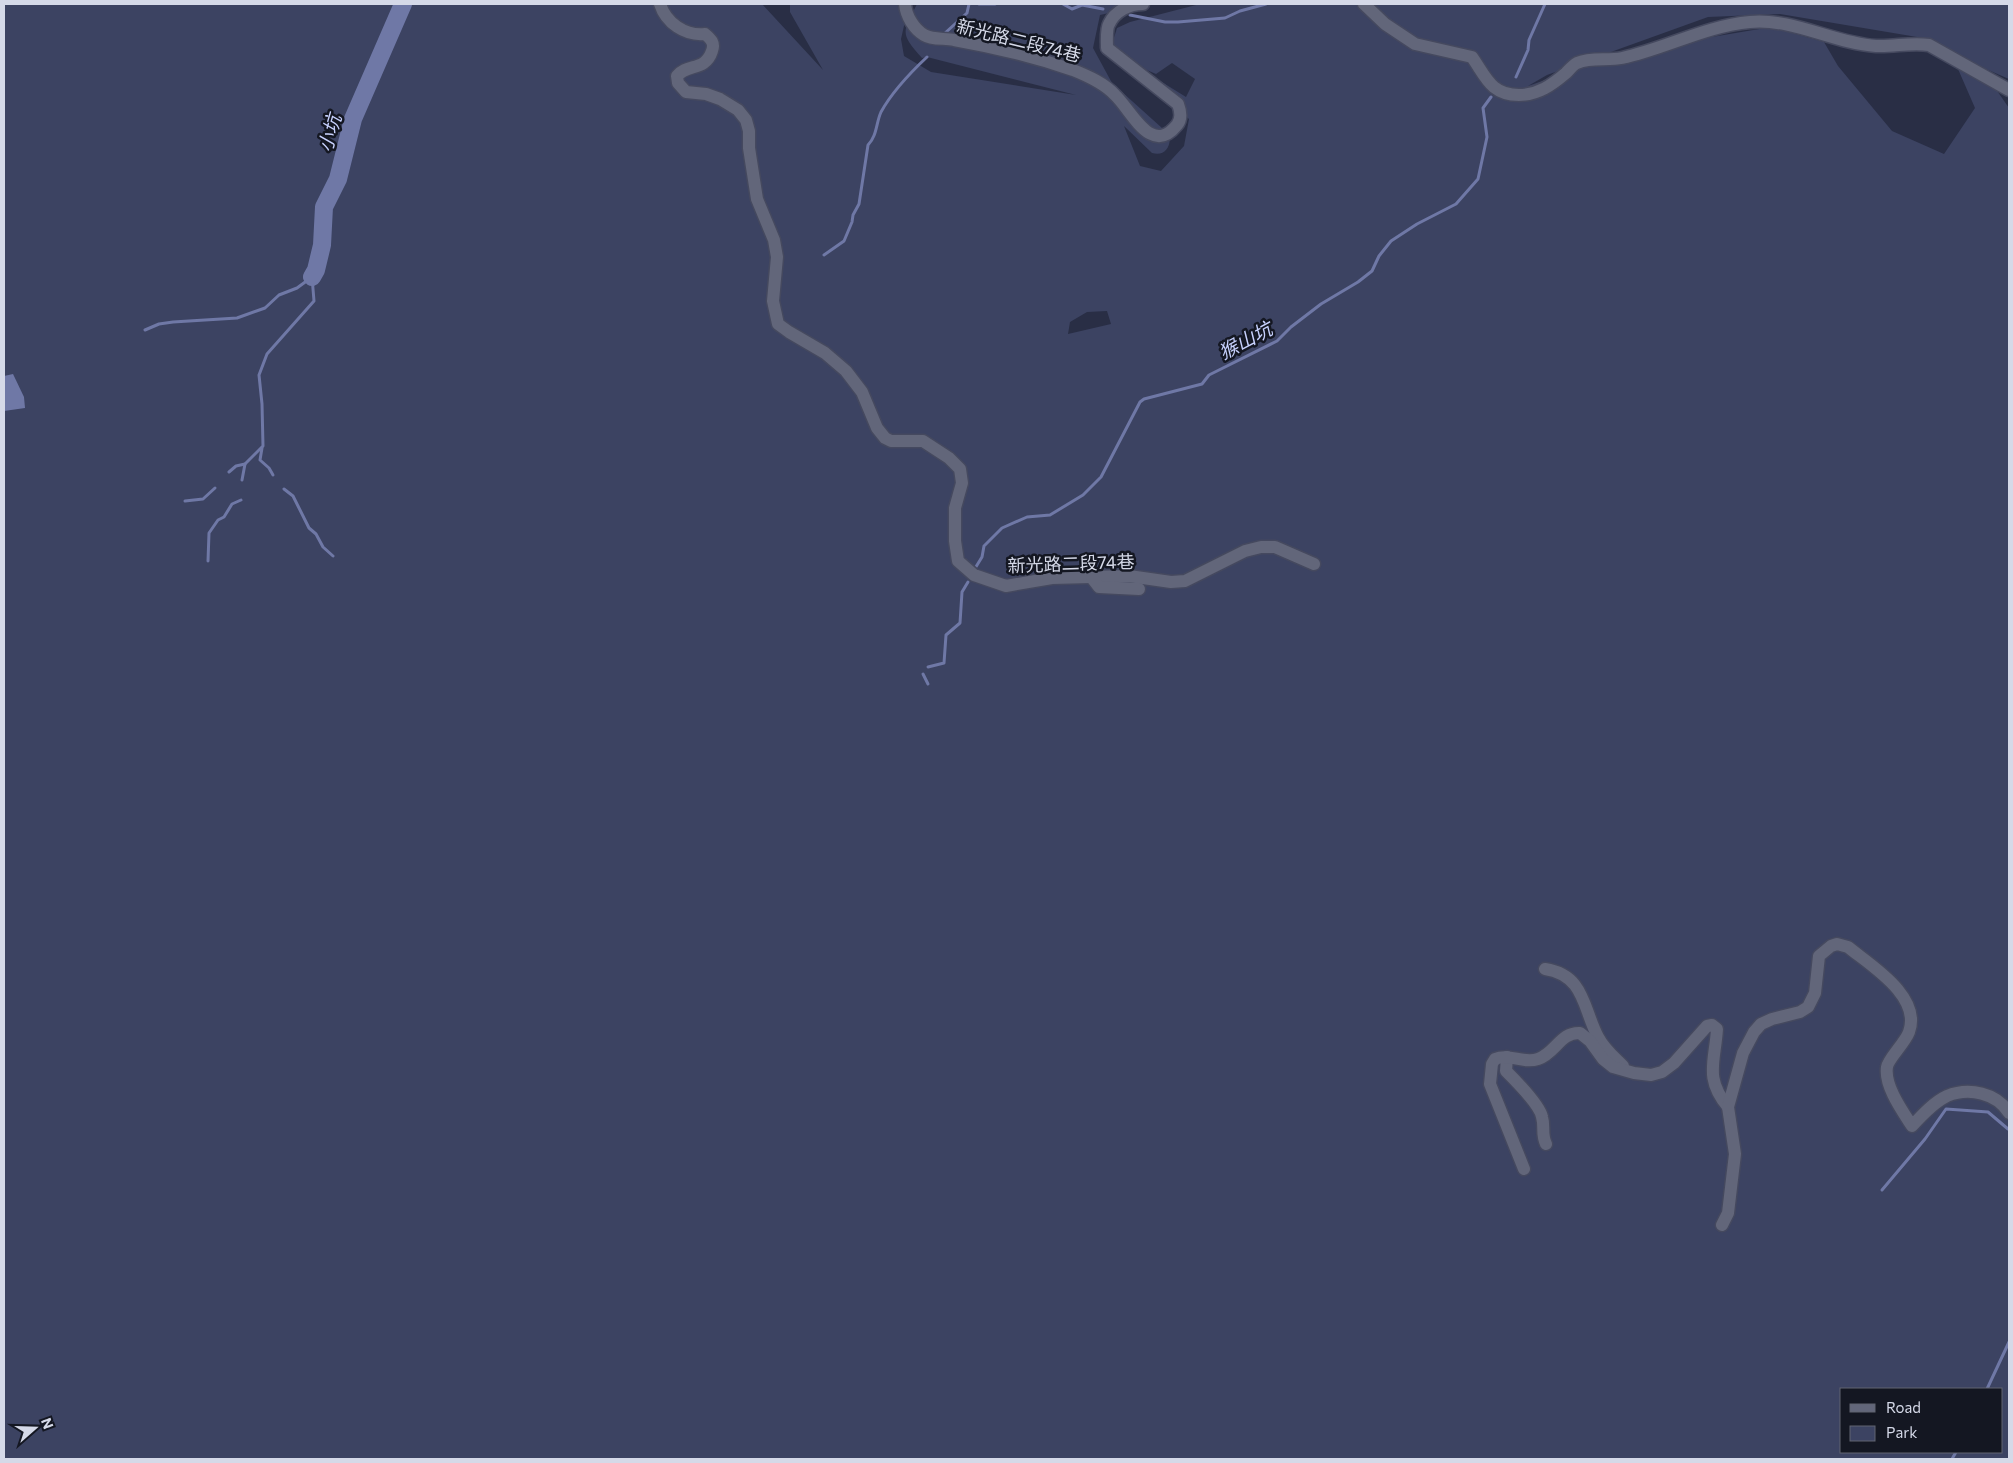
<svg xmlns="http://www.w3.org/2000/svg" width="2013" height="1463" font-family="Commissioner,'Noto Sans TC',sans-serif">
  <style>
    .green { fill: #3c4362; fill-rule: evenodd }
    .water { fill: #6f78a6 }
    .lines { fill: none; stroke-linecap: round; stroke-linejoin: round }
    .stream { stroke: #6f78a6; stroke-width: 3 }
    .river { stroke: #6f78a6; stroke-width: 18 }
    .minor-casing { stroke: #45495f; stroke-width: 15 }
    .minor { stroke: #62667a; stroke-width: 12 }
    .labels { text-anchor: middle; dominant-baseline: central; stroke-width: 5; stroke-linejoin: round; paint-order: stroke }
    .street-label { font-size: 18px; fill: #d5d9e8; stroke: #141722 }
    .water-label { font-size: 19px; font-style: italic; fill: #c8d2fe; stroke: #141722 }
  </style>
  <rect width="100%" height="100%" fill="#292e45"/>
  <path class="green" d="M4,4H762L823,70L790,12V4H909L901,39L904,56L931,72L1076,95L927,57L922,58C900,33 902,33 917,4H1149L1100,15L1093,48L1112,83L1162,128L1170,139C1169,150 1163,156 1152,153L1124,126L1140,166L1161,171L1184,146L1189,119L1148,83L1157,79L1186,97L1195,79L1172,63L1156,74L1109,54L1117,28L1130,22L1200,4H2009V79L1944,51L1923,38L1780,14L1708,17L1547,75L1528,86L1585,66L1641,60L1694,40L1771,27L1824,42L1838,66L1892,131L1944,154L1975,108L1958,69L1993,85L2009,108V1459H4ZM1107,311L1111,324L1068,334L1070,322L1087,312ZM1842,1389H2002V1452H1842Z"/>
  <path class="water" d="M13,374L24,397L25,408L4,411V376Z"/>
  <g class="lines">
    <g class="stream">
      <path d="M979,4H995"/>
      <path d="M1063,4L1072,9L1082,5L1103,9"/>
      <path d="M1130,15L1165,22H1178L1225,18L1240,11L1266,4"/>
      <path d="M944,34L967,13L969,4"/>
      <path d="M1516,77L1528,50L1529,40L1545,4"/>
      <path d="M824,255L844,241L852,222L853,215L859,204L868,145C877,136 876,123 881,112C892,92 910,73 927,57"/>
      <path d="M145,330L159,324L173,322L237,318L265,308L279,295L297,288L312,277"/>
      <path d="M262,448L260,460L269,468L273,475"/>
      <path d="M229,472L236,466L245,464L263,446L262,404L259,375L267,354L314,301L312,277"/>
      <path d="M242,480L245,464"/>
      <path d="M284,489L293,496L309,528L316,534L323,547L333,556"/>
      <path d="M185,501L203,499L215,488"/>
      <path d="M208,561L209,533L218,520L224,517L232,504L241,500"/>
      <path d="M974,570L982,557L984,546L1002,528L1027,517L1050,515L1083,495L1101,477L1140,402L1144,399L1202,384L1209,375L1277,341L1291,327L1321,304L1358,282L1372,271L1379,256L1391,241L1417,224L1456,204L1478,179L1487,137L1483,108L1491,97"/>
      <path d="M928,667L944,663L946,635L960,623L962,592L968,582"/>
      <path d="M923,674L928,684"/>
      <path d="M1882,1190L1925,1139L1946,1109L1988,1112L2008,1129"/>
      <path d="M1987,1389L2009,1342"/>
      <path d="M1952,1459L1956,1452"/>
    </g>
    <path class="river" d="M312,277L316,270L322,245L324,207L338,179L353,119L403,4"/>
    <defs>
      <g id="minor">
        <path d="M660,4C666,23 685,36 705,34C711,39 715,43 712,51C705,72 687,63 677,76L678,83L686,92L706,94L720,99L738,110L746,120L749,131V148L757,199L774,240L777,257L773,301L778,324L789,332L825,353L846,371L862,392L877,428L885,438L891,441H923L949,458L960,469L962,483L955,508V541L958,561L974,575L1006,586L1052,578L1129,576L1171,582L1185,581L1245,551L1261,547H1275L1314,564"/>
        <path d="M905,4C906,16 914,29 924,35C932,40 945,38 954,40C994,47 1035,57 1073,70C1088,76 1104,83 1115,95C1132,111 1151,157 1177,125C1182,119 1181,112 1178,104L1107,48C1107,41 1106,29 1109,24C1115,11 1129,4 1143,4"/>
        <path d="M1364,4L1385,24L1415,44L1472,57C1486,77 1491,95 1519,95C1538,95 1552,85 1566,73C1569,70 1573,65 1577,63C1591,57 1608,61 1622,58C1665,49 1705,26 1750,22C1793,18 1833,43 1876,46C1894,47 1911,42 1929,45L2009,90"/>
        <path d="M1092,578L1099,587L1139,589"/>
        <path d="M1545,969C1585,975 1583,1009 1598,1037C1604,1049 1614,1057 1623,1066"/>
        <path d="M1507,1057L1506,1071C1515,1080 1540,1105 1542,1117C1545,1127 1541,1134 1546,1144"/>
        <path d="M1524,1169L1490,1084L1492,1064L1495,1059C1509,1053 1523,1064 1538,1059C1556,1053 1560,1032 1580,1033L1590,1041L1603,1059L1613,1067L1634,1073L1651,1075L1662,1072L1674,1063L1707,1026L1712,1025L1717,1029C1715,1062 1704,1078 1728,1107"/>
        <path d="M1722,1225L1728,1213L1735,1154L1728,1107L1743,1053L1754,1032L1761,1024L1772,1019L1800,1012L1808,1007L1815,993L1819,956L1831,946L1837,944L1848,947C1870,965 1922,996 1909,1032C1905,1043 1888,1059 1887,1067C1884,1086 1903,1112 1912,1126C1922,1115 1934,1102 1947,1096C1969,1087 1997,1093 2009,1113"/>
      </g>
    </defs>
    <use href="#minor" class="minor-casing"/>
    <use href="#minor" class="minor"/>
  </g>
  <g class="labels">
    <g class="street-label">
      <text transform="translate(1019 40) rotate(14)">新光路二段74巷</text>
      <text transform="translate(1071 563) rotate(-2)">新光路二段74巷</text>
    </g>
    <g class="water-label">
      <text transform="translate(329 133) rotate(-74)">小坑</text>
      <text transform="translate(1245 340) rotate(-28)">猴山坑</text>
    </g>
  </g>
  <rect width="2013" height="1463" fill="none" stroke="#d5d9e8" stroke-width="10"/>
  <rect x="1840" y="1388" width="162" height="65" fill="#141722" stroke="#616571"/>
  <rect x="1850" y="1404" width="25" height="8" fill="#62667a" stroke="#616571"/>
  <text x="1886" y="1413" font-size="15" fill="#d5d9e8">Road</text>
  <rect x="1850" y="1426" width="25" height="15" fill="#3c4362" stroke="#616571"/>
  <text x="1886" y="1438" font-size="15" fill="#d5d9e8">Park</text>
  <g transform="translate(35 1428) rotate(70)" stroke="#141722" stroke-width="4" paint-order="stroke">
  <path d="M0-4L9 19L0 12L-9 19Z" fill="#d5d9e8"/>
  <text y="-8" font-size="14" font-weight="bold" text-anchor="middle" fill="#d5d9e8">N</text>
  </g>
</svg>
